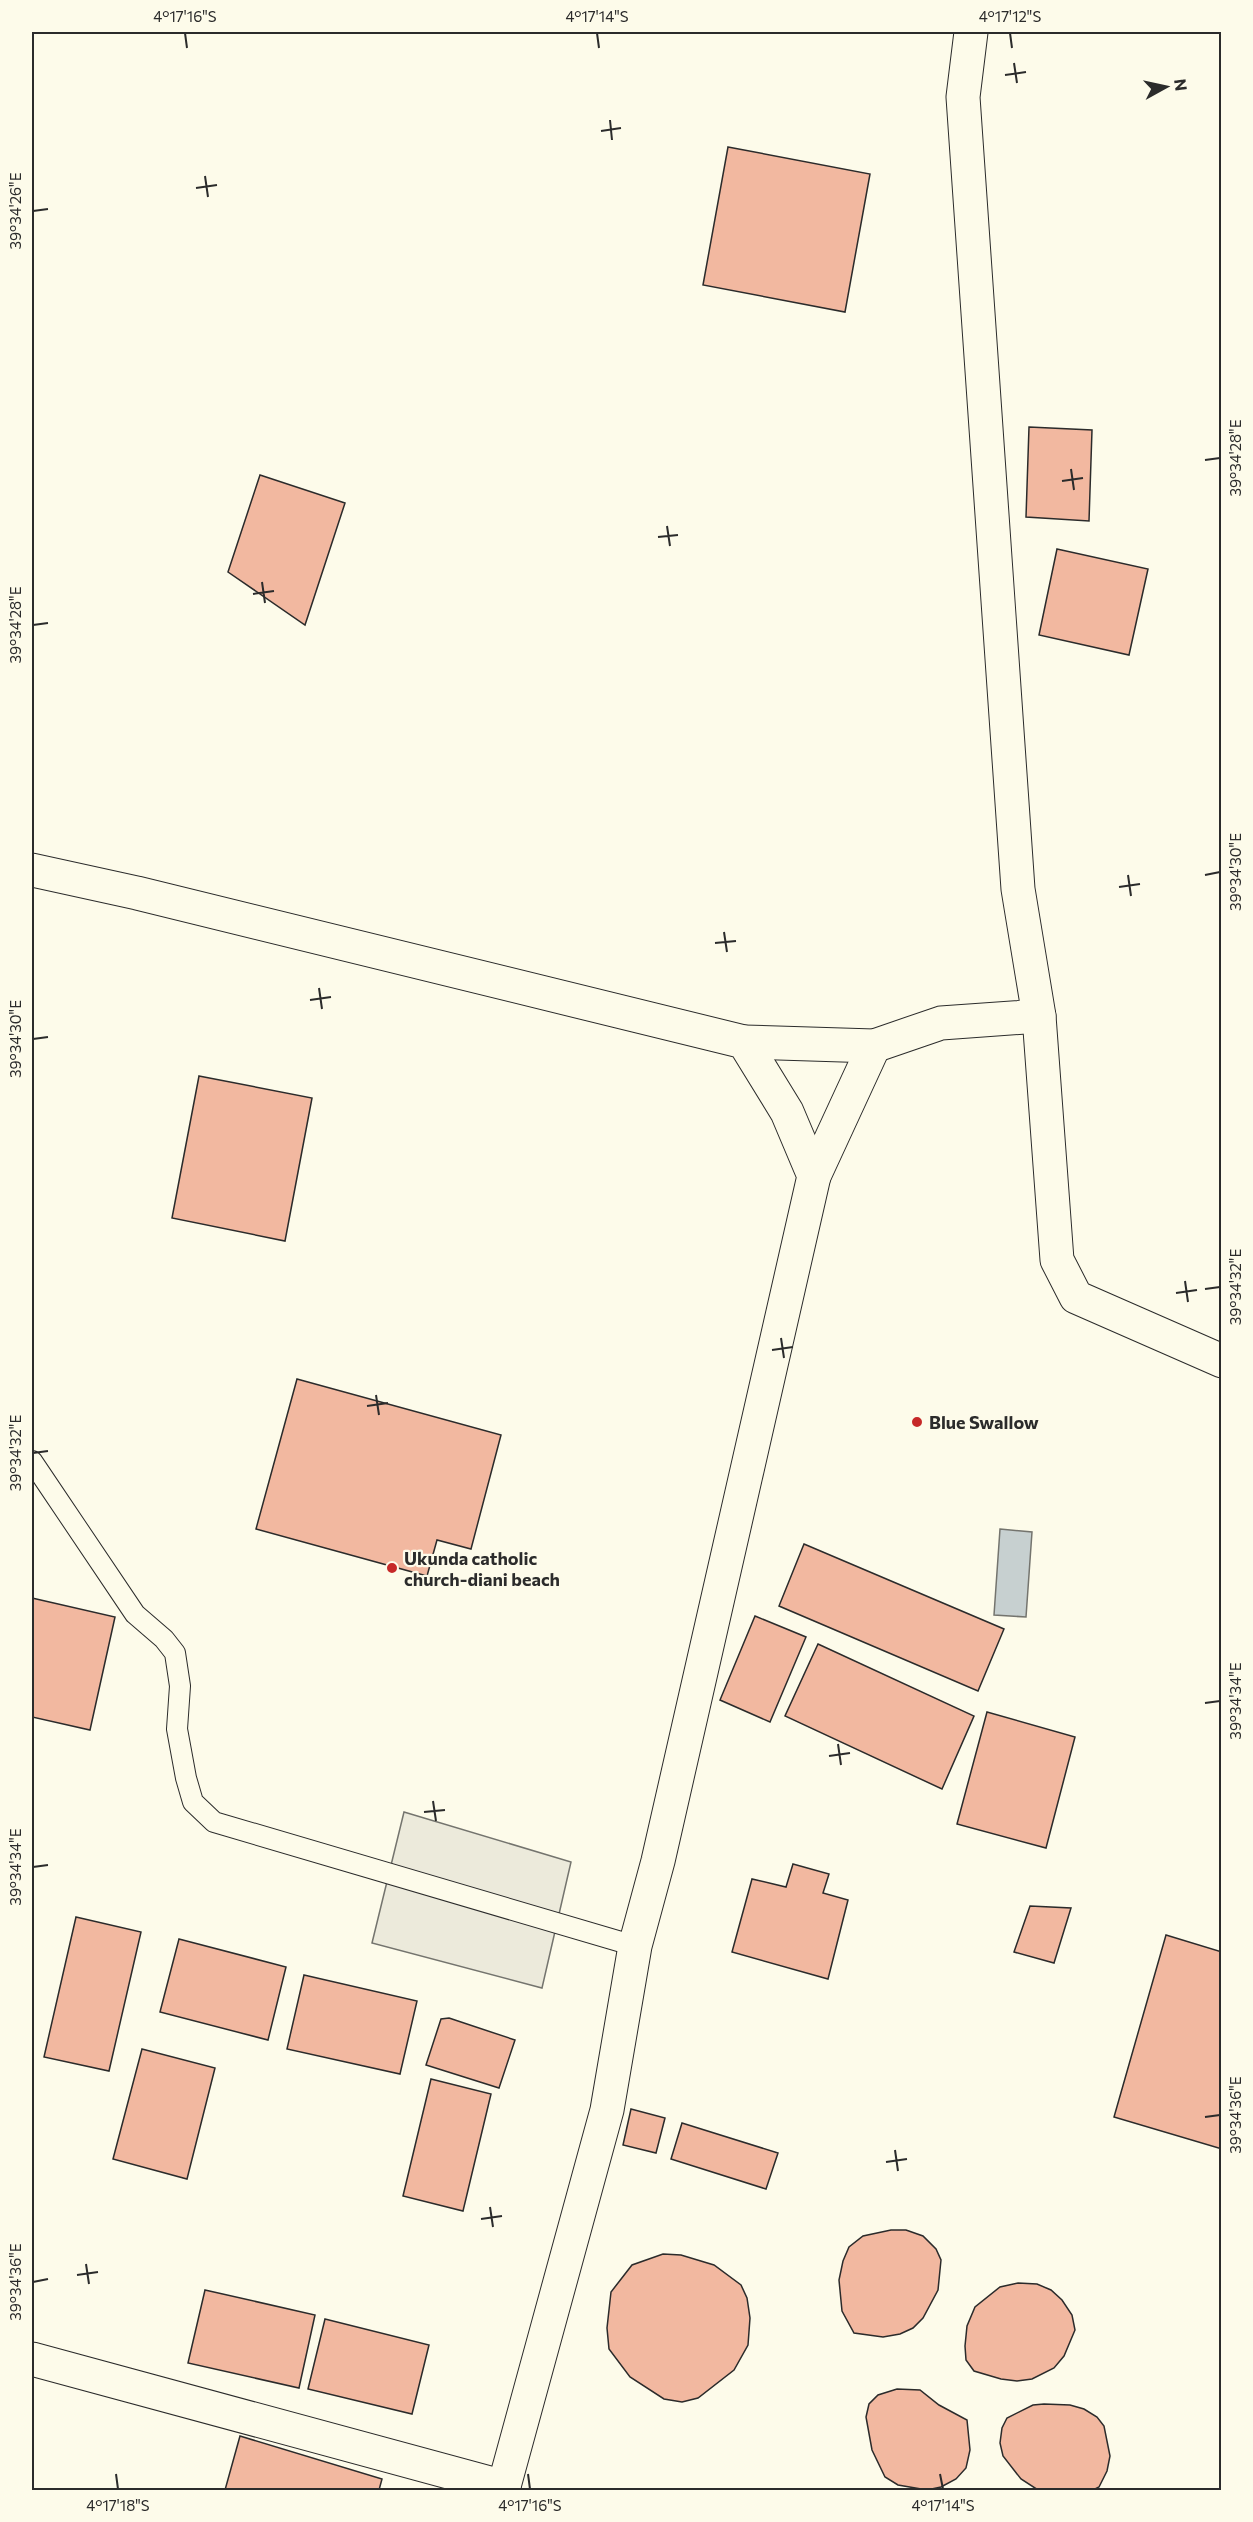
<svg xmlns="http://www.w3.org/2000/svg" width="1253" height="2522" font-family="Commissioner,sans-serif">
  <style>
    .parking { fill: #eceadb; stroke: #74746e; stroke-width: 1.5 }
    .water { fill: #c7d0d0; stroke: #74746e; stroke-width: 1.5 }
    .building { fill: #f2b8a0; stroke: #2b2b2b; stroke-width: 1.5 }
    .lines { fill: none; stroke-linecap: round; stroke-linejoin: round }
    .lane-casing { stroke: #2b2b2b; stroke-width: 22 }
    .street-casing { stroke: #2b2b2b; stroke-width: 35 }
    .lane { stroke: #fdfbea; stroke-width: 20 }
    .street { stroke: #fdfbea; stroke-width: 33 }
    .ticks { fill: none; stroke: #2b2b2b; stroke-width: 2 }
    .poi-dot { fill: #c62828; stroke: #fdfbea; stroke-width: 2 }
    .labels { text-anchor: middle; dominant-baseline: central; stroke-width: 4.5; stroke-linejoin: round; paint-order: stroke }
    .poi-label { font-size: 18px; font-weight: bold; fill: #2b2b2b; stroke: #fdfbea; text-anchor: start }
    .neatline { fill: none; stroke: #2b2b2b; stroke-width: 2 }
    .ticks-label { font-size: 15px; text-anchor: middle; fill: #2b2b2b }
  </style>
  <rect width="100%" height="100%" fill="#fdfbea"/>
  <path class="parking" d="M404,1812L571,1862L542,1988L372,1943Z"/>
  <path class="water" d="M1000,1529L1032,1532L1026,1617L994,1615Z"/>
  <g class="building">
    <path d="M728,147L870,174L845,312L703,285Z"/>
    <path d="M1029,427L1092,430L1089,521L1026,517Z"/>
    <path d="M260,475L345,503L305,625L228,572Z"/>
    <path d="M1057,549L1148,569L1129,655L1039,635Z"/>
    <path d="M199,1076L312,1098L285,1241L172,1218Z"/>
    <path d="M297,1379L501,1435L471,1549L437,1540L427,1576L256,1529Z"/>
    <path d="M804,1544L1004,1629L978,1691L779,1606Z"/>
    <path d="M32,1598L115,1617L90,1730L32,1717Z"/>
    <path d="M755,1616L806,1637L770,1722L720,1700Z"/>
    <path d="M818,1644L974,1716L942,1789L785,1716Z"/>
    <path d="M987,1712L1075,1737L1046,1848L957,1824Z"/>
    <path d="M793,1864L829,1874L823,1893L848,1900L828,1979L732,1952L752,1879L786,1887Z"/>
    <path d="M1030,1906L1071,1908L1054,1963L1014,1952Z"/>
    <path d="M76,1917L141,1932L109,2071L44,2057Z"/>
    <path d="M1166,1935L1222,1952V2149L1114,2117Z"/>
    <path d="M179,1939L286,1967L268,2040L160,2012Z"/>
    <path d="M304,1975L417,2001L400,2074L287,2049Z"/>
    <path d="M449,2018L515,2040L499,2088L426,2065L441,2019Z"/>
    <path d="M142,2049L215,2068L187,2179L113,2159Z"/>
    <path d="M431,2079L491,2094L463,2211L403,2196Z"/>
    <path d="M631,2109L665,2118L656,2153L623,2145Z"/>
    <path d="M682,2123L778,2153L766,2189L671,2159Z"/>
    <path d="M891,2230H906L923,2236L936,2249L941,2260L938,2290L923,2318L913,2328L900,2334L883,2337L854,2333L842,2311L839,2280L843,2261L849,2247L863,2236Z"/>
    <path d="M663,2254L681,2255L714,2265L741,2285L747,2298L750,2318L748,2345L734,2370L698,2398L682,2402L664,2399L630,2377L609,2349L607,2328L611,2292L632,2265Z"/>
    <path d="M1018,2283L1037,2284L1051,2290L1062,2300L1072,2315L1075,2330L1064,2356L1054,2368L1032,2379L1017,2381L1001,2379L974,2371L966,2360L965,2346L967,2326L975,2307L1000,2287Z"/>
    <path d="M205,2290L315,2315L299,2388L188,2363Z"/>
    <path d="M325,2319L429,2345L412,2414L308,2389Z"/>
    <path d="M897,2389L920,2390L939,2405L967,2420L970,2450L966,2468L956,2479L941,2487L927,2490L898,2485L885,2477L872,2450L866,2417L869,2404L878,2395Z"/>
    <path d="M1044,2404L1070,2405L1084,2409L1097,2417L1104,2426L1110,2456L1107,2471L1099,2487L1093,2490H1038L1021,2479L1003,2456L1000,2443L1002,2428L1007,2418L1033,2405Z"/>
    <path d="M240,2436L382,2479L379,2490H225Z"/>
  </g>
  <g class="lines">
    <defs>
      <path id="lane" d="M32,1461L135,1614L164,1639L175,1653L180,1686L177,1729L186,1778L193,1802L214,1822L635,1946"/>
      <g id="street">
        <path d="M32,870L137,893L744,1042L787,1112L814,1176L658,1861L635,1946L607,2110L503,2490"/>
        <path d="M1039,1016L1057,1260L1076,1297L1222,1361"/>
        <path d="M744,1042L874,1046L941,1023L1039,1016L1018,889L963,97L971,32"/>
        <path d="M814,1176L874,1046"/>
        <path d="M32,2359L504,2487"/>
      </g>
    </defs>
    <use href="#lane" class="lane-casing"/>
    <use href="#street" class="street-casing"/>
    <use href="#lane" class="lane"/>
    <use href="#street" class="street"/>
  </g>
  <path class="ticks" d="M185,33L187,48M597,33L599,48M1010,33L1012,48M1014,63L1017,83M1005,75L1026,72M610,120L612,140M601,131L621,128M205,176L208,197M196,188L217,185M33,211L48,209M1205,460L1220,458M1071,469L1074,490M1062,481L1083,478M667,526L670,546M658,537L678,535M262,582L265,603M253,594L274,591M33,625L48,623M1128,875L1131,896M1205,875L1220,872M1119,887L1140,884M724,932L727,952M715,943L736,941M319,988L322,1009M310,1000L331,997M33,1039L48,1037M1185,1281L1188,1302M1205,1289L1220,1287M1176,1293L1197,1290M781,1338L784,1358M772,1350L793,1347M376,1395L379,1415M367,1406L388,1403M33,1453L48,1451M1205,1703L1220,1701M838,1744L841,1765M829,1756L850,1753M433,1801L436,1821M424,1812L445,1810M33,1867L48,1865M1205,2117L1220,2115M895,2150L898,2171M886,2162L907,2159M490,2207L493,2227M481,2219L502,2216M86,2264L89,2284M77,2275L98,2272M33,2282L48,2279M116,2474L118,2489M528,2474L530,2489M940,2474L943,2489"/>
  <g class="poi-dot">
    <circle cx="917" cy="1422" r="6"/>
    <circle cx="392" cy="1568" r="6"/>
  </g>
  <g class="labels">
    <g class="poi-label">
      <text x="929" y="1422">Blue Swallow</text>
      <text x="404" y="1558">Ukunda catholic<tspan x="404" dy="21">church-diani beach</tspan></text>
    </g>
  </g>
  <rect width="1253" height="2522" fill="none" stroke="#fdfbea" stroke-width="66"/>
  <g transform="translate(1166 87) rotate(82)" stroke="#fdfbea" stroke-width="4.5" paint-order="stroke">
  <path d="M0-4.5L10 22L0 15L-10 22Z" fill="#2b2b2b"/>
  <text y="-9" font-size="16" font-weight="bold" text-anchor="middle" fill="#2b2b2b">N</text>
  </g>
  <rect x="33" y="33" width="1187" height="2456" class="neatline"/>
  <g class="ticks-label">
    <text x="185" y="22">4°17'16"S</text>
    <text x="597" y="22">4°17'14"S</text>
    <text x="1010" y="22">4°17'12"S</text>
    <text transform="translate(16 211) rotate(-90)" y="5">39°34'26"E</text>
    <text transform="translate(1236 458) rotate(-90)" y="5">39°34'28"E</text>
    <text transform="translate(16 625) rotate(-90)" y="5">39°34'28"E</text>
    <text transform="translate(1236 872) rotate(-90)" y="5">39°34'30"E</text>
    <text transform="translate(16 1039) rotate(-90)" y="5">39°34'30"E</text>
    <text transform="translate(1236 1287) rotate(-90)" y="5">39°34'32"E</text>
    <text transform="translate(16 1453) rotate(-90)" y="5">39°34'32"E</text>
    <text transform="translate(1236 1701) rotate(-90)" y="5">39°34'34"E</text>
    <text transform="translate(16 1867) rotate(-90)" y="5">39°34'34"E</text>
    <text transform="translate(1236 2115) rotate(-90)" y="5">39°34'36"E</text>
    <text transform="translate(16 2282) rotate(-90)" y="5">39°34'36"E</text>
    <text x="118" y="2511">4°17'18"S</text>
    <text x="530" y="2511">4°17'16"S</text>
    <text x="943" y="2511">4°17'14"S</text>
  </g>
</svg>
